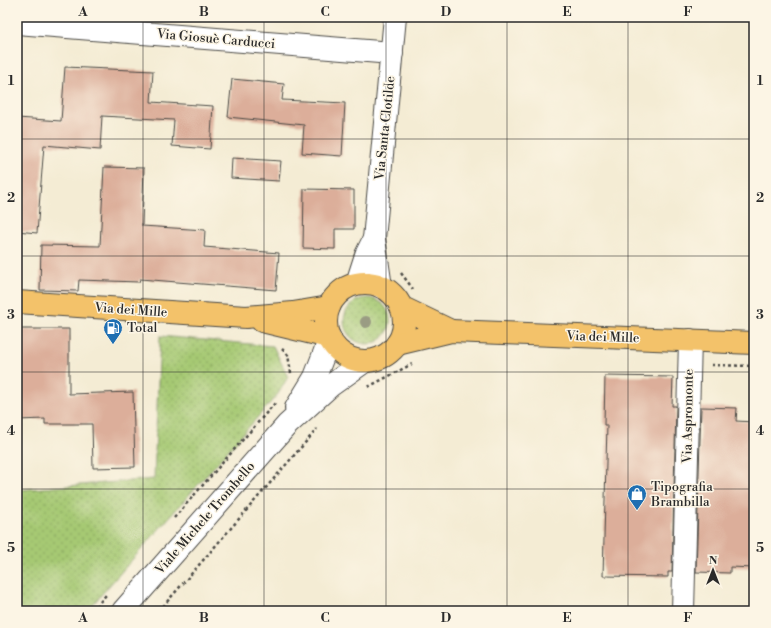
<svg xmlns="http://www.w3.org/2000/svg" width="771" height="628" font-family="'Libre Bodoni',serif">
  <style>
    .grass { fill: url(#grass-dots); stroke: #687a4f }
    .building { fill: #dcae9a }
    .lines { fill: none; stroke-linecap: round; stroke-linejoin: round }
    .minor-casing { stroke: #494844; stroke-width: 24 }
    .major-casing { stroke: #494844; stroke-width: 24 }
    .path { stroke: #494844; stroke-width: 2.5; stroke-dasharray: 3 3; stroke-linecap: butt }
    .minor { stroke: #fff; stroke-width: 22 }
    .major { stroke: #f3c26a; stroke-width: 22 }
    .tree { fill: #9a9c83 }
    .grid { fill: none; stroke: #2b2b2b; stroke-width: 1; stroke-opacity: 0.55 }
    .labels { text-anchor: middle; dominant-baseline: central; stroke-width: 3; stroke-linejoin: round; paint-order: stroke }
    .street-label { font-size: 13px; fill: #2b2b2b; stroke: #fcf5e5 }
    .poi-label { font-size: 13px; fill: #2b2b2b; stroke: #fcf5e5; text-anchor: start }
    .neatline { fill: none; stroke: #2b2b2b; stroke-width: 1.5 }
    .grid-label { font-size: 13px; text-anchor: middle; font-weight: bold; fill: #2b2b2b }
  </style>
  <defs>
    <pattern id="grass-dots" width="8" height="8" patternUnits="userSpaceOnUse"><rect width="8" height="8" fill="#a6c973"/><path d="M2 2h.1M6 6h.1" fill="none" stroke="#87a35f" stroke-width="1.8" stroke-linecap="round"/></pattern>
  </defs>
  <rect width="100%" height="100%" fill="#fcf5e5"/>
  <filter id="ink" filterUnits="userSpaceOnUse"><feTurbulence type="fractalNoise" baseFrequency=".025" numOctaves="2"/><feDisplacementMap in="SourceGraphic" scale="8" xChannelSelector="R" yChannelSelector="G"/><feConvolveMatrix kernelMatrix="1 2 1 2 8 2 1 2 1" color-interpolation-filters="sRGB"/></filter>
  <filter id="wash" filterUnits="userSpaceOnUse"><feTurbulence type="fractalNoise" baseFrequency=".012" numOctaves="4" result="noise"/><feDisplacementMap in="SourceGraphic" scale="16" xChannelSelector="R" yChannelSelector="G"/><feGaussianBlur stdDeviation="0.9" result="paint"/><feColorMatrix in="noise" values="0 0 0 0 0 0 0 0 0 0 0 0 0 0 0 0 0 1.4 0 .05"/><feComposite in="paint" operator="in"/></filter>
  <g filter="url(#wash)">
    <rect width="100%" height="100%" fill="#f4ecd4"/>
    <g class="grass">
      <circle cx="367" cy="321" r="23"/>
      <path d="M160,336L273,346L288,377L278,394L87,611H17V593L19,592L17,553V490L154,479Z"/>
    </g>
    <g id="blocks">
      <g class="building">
        <path d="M65,67L153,71L151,102L213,106L210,149L172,146L174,120L102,116L100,150L44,145L37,233L17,231V118L61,121Z"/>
        <path d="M232,79L284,84L282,100L345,103L342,156L302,153L304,125L228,117Z"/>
        <path d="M232,158L281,161L279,181L231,178Z"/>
        <path d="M104,167L144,168L142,226L205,230L204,247L279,253L276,290L140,279L139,282L79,280L78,291L40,290L41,245L100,246Z"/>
        <path d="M304,189L354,190V229H335V249L303,248Z"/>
        <path d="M17,329H69V394L133,392L135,467L93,468L92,424H45V419L17,420Z"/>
        <path d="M605,376L673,377L672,406H676L672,572H668V577L603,576L607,425H604Z"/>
        <path d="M701,407L737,408L736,421L754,422V568L730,567V573L696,572Z"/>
      </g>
    </g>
  </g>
  <g filter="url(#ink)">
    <use href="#blocks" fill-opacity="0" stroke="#494844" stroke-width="1"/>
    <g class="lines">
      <defs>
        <g id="minor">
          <path d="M17,23L392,53"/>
          <path d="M357,283L366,255L374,239"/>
          <path d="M381,287L374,239L395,17"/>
          <path d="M296,408L315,377L330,338"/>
          <path d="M123,611L287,425L330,386L365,361"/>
          <path d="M683,611L690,340"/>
        </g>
        <g id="major">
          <circle cx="365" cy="322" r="39"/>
          <path d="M17,302L246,317L293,313L329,307"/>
          <path d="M401,307L451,331"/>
          <path d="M262,321L329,337"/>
          <path d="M397,344L451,331L754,343"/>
        </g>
      </defs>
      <use href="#minor" class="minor-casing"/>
      <use href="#major" class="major-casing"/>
      <g class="path">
        <path d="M401,273L413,289"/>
        <path d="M282,349L288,355L291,373"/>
        <path d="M711,365L754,366"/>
        <path d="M368,387L412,364"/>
        <path d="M174,518L275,403"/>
        <path d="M92,611L106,595"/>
        <path d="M159,611L317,429"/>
      </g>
      <use href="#minor" class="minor"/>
      <use href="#major" class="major"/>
    </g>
    <circle class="tree" cx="366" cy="322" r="6"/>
  </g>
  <path class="grid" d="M143,17V611M264,17V611M386,17V611M507,17V611M628,17V611M17,139H754M17,256H754M17,372H754M17,489H754"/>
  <defs>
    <symbol id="fuel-pin" viewBox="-11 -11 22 30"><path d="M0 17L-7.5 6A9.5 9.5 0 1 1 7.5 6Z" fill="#1f6fb2" stroke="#fcf5e5"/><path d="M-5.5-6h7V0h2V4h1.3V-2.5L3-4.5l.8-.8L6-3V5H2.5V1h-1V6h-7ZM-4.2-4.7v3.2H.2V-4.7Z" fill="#fff"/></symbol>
    <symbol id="shop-pin" viewBox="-11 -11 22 30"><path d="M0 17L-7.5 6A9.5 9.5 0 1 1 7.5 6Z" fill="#1f6fb2" stroke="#fcf5e5"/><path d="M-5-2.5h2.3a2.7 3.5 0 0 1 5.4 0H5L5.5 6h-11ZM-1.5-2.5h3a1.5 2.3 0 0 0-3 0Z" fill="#fff"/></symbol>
  </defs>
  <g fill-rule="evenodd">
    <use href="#fuel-pin" x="102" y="317" width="22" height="30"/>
    <use href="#shop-pin" x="626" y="483" width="22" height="30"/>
  </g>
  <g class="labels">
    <g class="street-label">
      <text transform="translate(216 39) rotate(5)">Via Giosuè Carducci</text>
      <text transform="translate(385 128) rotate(-84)">Via Santa Clotilde</text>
      <text transform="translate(131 310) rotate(4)">Via dei Mille</text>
      <text transform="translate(603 337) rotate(2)">Via dei Mille</text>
      <text transform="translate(688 416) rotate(-89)">Via Aspromonte</text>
      <text transform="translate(205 518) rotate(-49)">Viale Michele Trombello</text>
    </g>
    <g class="poi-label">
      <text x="127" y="328">Total</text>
      <text x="651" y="487">Tipografia<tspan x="651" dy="15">Brambilla</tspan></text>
    </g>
  </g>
  <rect width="771" height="628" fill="none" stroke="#fcf5e5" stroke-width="44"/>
  <g transform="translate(713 570)" stroke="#fcf5e5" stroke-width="3" paint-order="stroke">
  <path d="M0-3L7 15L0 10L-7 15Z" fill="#2b2b2b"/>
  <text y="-6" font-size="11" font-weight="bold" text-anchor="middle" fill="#2b2b2b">N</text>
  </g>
  <rect x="22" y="22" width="727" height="584" class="neatline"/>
  <g class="grid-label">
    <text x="83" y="16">A</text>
    <text x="204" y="16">B</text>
    <text x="325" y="16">C</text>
    <text x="446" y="16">D</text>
    <text x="567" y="16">E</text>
    <text x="688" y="16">F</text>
    <text x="11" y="85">1</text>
    <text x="760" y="85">1</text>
    <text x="11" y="202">2</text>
    <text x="760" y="202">2</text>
    <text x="11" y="319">3</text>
    <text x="760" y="319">3</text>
    <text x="11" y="435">4</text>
    <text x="760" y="435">4</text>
    <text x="11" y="552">5</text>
    <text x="760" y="552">5</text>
    <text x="83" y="622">A</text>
    <text x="204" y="622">B</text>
    <text x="325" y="622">C</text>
    <text x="446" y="622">D</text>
    <text x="567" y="622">E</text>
    <text x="688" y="622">F</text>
  </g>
</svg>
